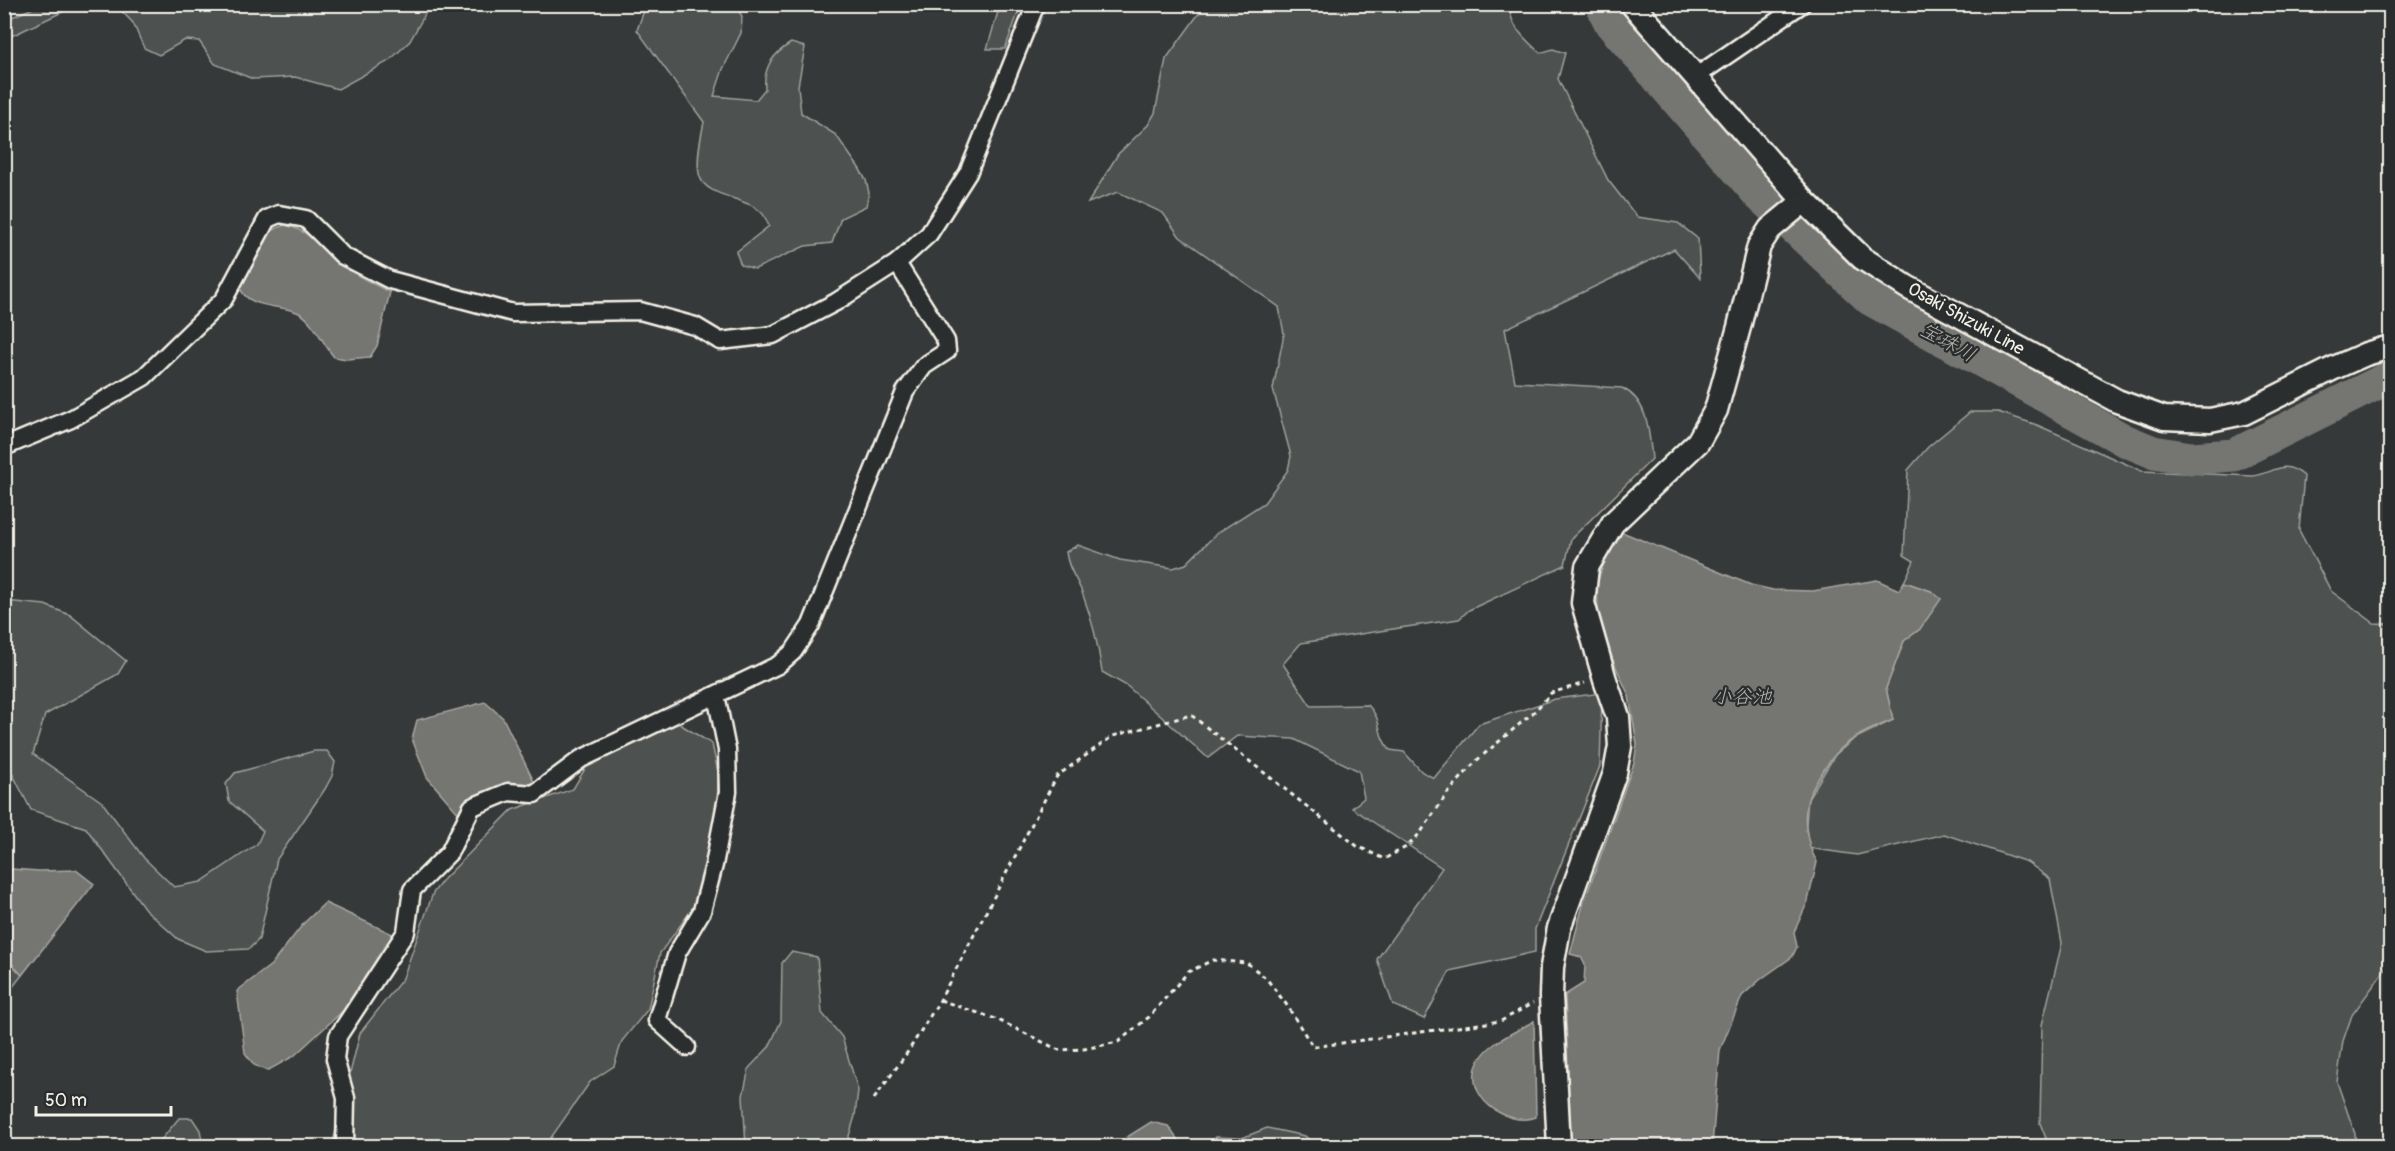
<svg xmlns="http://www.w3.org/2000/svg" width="2395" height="1151" font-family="Pangolin,'Klee One',sans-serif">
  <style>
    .green { fill: #4e514f; stroke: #a1a19c; stroke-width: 1.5 }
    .water { fill: #757572; stroke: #a8a7a1; stroke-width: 1.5 }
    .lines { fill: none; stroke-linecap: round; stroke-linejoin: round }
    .river { stroke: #757572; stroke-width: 33 }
    .street-casing { stroke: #f4f1e8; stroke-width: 21 }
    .secondary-casing { stroke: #f4f1e8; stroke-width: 27 }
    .path { stroke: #f4f1e8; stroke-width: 3; stroke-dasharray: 4.5 4.5; stroke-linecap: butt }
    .street { stroke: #2a2d2e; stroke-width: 16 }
    .secondary { stroke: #2a2d2e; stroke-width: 22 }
    .labels { text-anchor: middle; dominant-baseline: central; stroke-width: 4.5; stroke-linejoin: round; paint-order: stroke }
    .street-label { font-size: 18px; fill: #f4f1e8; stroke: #2a2d2e }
    .water-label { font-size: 20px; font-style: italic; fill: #b4b3ad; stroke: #2a2d2e }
  </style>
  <rect width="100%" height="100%" fill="#363939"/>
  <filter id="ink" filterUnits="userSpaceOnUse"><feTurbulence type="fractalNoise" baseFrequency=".0167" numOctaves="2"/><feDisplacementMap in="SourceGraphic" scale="12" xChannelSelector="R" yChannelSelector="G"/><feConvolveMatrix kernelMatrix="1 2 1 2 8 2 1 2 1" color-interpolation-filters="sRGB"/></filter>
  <g filter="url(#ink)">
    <g class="green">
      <path d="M40,5H77L5,39V20Z"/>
      <path d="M116,5H430L410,41L389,61L338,89L295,77L253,79L215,64L199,41L185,40L159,55L144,48L133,23Z"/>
      <path d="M646,5H734L742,16L741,33L723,69L714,96L756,100L765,89C763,67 773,54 791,43L805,47L798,86L801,113L836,135L859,168L866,180L869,193L866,206L841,218L832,243L805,246L755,269L741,265L736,252L769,226C767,222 765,216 762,213C747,197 706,197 700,177C695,163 701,136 704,122L637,30Z"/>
      <path d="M1000,5H1021L1005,49H987Z"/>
      <path d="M1205,5H1510C1508,25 1527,41 1540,53L1553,49L1565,53L1558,79L1608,180L1637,217L1678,223L1698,239L1700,278L1674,249L1505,329L1515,382L1622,388C1649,401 1649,433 1652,459L1571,539L1565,565L1469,610L1459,619L1301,643L1283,664L1311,706L1368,705C1384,721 1375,733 1390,750L1404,752L1422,772L1434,778L1479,724L1555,699L1602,693L1600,766L1535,929V952L1450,971L1424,1019L1393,1005L1377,959L1442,868L1352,808L1364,798L1359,771L1294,739L1237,736L1208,758L1127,686L1102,672C1098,643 1093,622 1083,595C1077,578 1068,570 1066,552L1078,545L1120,560L1173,568L1186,564L1217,533L1264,503L1288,470L1291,456L1273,389L1284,334L1279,307L1180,237L1163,213L1118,192L1088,203L1118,154L1148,125L1155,113L1166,59Z"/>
      <path d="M1970,412H1998L2037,425L2142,471L2253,476C2276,473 2282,458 2304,476L2299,530L2331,591L2374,623L2390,624V963L2352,1015L2343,1041L2337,1082L2355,1134L2356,1146H2049L2040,1123L2042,1025L2062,943L2050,879L2027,862L1944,834L1857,855L1808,848L1806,825L1808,799L1835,755L1854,739L1893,720L1886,688L1904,641L1920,629L1931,591L1904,582L1914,561L1904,555L1908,470L1928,447Z"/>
      <path d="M5,601L45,605L70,615L126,661L118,674L45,715L33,754L102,802L144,858L174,887L201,882L257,844L263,831L229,801L226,784L235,773L314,751H327L335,762L332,776L325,789L277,859L259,939L249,949L206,951L178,939L145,909L86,828L31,810L5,759Z"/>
      <path d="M678,723L712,744L718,772L717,826L703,882L693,908L660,953L648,1009L622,1041L614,1066L590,1082L550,1139L547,1146H332L360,1033L403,978L433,893L442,881L512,810L573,789L592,757Z"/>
      <path d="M791,952L817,957L822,1013L842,1037L858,1090L855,1116L846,1146H746L743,1096L749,1068L769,1047L781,1021L782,963Z"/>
      <path d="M5,957L22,975L5,997Z"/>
      <path d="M179,1118H192L200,1130L203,1146H156Z"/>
      <path d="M1267,1128L1305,1136L1316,1146H1207L1216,1137L1242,1138Z"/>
    </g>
    <g class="water">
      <path d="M285,225C312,231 331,255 352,271C363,280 377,286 390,292L377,346L370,357L347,359L334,357C324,345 312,319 299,313C281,304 244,310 239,284C250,263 260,231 285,225Z"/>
      <path d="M1622,532L1751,585L1773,590L1813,591L1877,580L1899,590L1904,582L1931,591L1941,599L1920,629L1904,641L1886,688L1893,720C1873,728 1848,738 1834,756C1827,764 1811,789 1808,799C1802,819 1807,845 1817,862L1808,901L1794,932L1797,947L1792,957L1761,979L1742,996L1720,1050L1712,1146H1571L1565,995L1584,983L1585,965L1581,957L1570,954L1583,905L1634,763L1637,744L1629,696L1599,629L1598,614L1597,582L1608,553Z"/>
      <path d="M485,702L503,718L538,790L459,814L427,777L412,739L417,720Z"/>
      <path d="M11,869L39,871L76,870L94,884L22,975L5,957V896Z"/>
      <path d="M325,903L399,937L358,997L294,1056L267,1071L254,1065L245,1053L237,991L271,965L304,923Z"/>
      <path d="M1534,1021L1536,1117C1507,1128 1460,1095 1479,1061C1489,1042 1516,1032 1534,1021Z"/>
      <path d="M1151,1122L1168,1126L1182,1146H1132L1127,1137Z"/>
    </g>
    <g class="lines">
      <path class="river" d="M1601,4L1611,24L1759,195L1870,299L2124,440L2153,452L2191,458L2234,455L2390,377"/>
      <defs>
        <g id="street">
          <path d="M1695,77L1802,4"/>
          <path d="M4,447L71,419L144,377L224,299L267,219L279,214L306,219L343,256L390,280L513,313L640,311L695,326L720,341L773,335L836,302L897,263L929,234L968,173L1036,4"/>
          <path d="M687,1047L657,1020L677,953L702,911L714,865L728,792L727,750L716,695"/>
          <path d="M345,1146L346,1098L335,1059L338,1036L406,932L412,890L449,853L472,807L508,792L534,794L581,759L778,665L793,652L811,625L905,392L924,366L947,351L946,341L897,263"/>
        </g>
        <g id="secondary">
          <path d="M1632,4L1804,201L1862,258L1907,287L2117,401L2164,418L2210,420L2244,413L2334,368L2366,354L2390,347"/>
          <path d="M1559,1146L1551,996L1552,967L1559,928L1615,773L1620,746L1618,717L1605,680L1583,603L1587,567L1613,523L1698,442L1716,410L1739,327L1759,246L1770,229L1804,201"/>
        </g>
      </defs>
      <use href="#street" class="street-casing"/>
      <use href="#secondary" class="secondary-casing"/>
      <g class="path">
        <path d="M940,1000L996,1019L1059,1050L1084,1049L1118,1042L1149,1017L1188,972L1213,960L1247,963L1266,978L1286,1004L1313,1047L1501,1021L1533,1003"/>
        <path d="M874,1099L909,1050L940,1000L1057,776L1113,736L1191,715L1357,846L1384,859L1408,846L1421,832L1447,794L1476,761L1535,711L1551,693L1585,683"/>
      </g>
      <use href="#street" class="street"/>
      <use href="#secondary" class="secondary"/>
    </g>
  </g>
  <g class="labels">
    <g class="street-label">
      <text transform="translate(1966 319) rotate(29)">Osaki Shizuki Line</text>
    </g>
    <g class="water-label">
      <text transform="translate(1948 342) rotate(29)">宝珠川</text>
      <text x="1742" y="696">小谷池</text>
    </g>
  </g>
  <rect width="2395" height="1151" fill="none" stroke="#2a2d2e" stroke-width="24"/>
  <rect x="12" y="12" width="2371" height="1127" fill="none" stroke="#f4f1e8" stroke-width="2" filter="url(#ink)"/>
  <path d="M36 1106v9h135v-9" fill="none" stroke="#f4f1e8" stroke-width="3"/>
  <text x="45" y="1106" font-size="18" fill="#f4f1e8" stroke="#2a2d2e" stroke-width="4.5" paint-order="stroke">50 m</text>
</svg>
